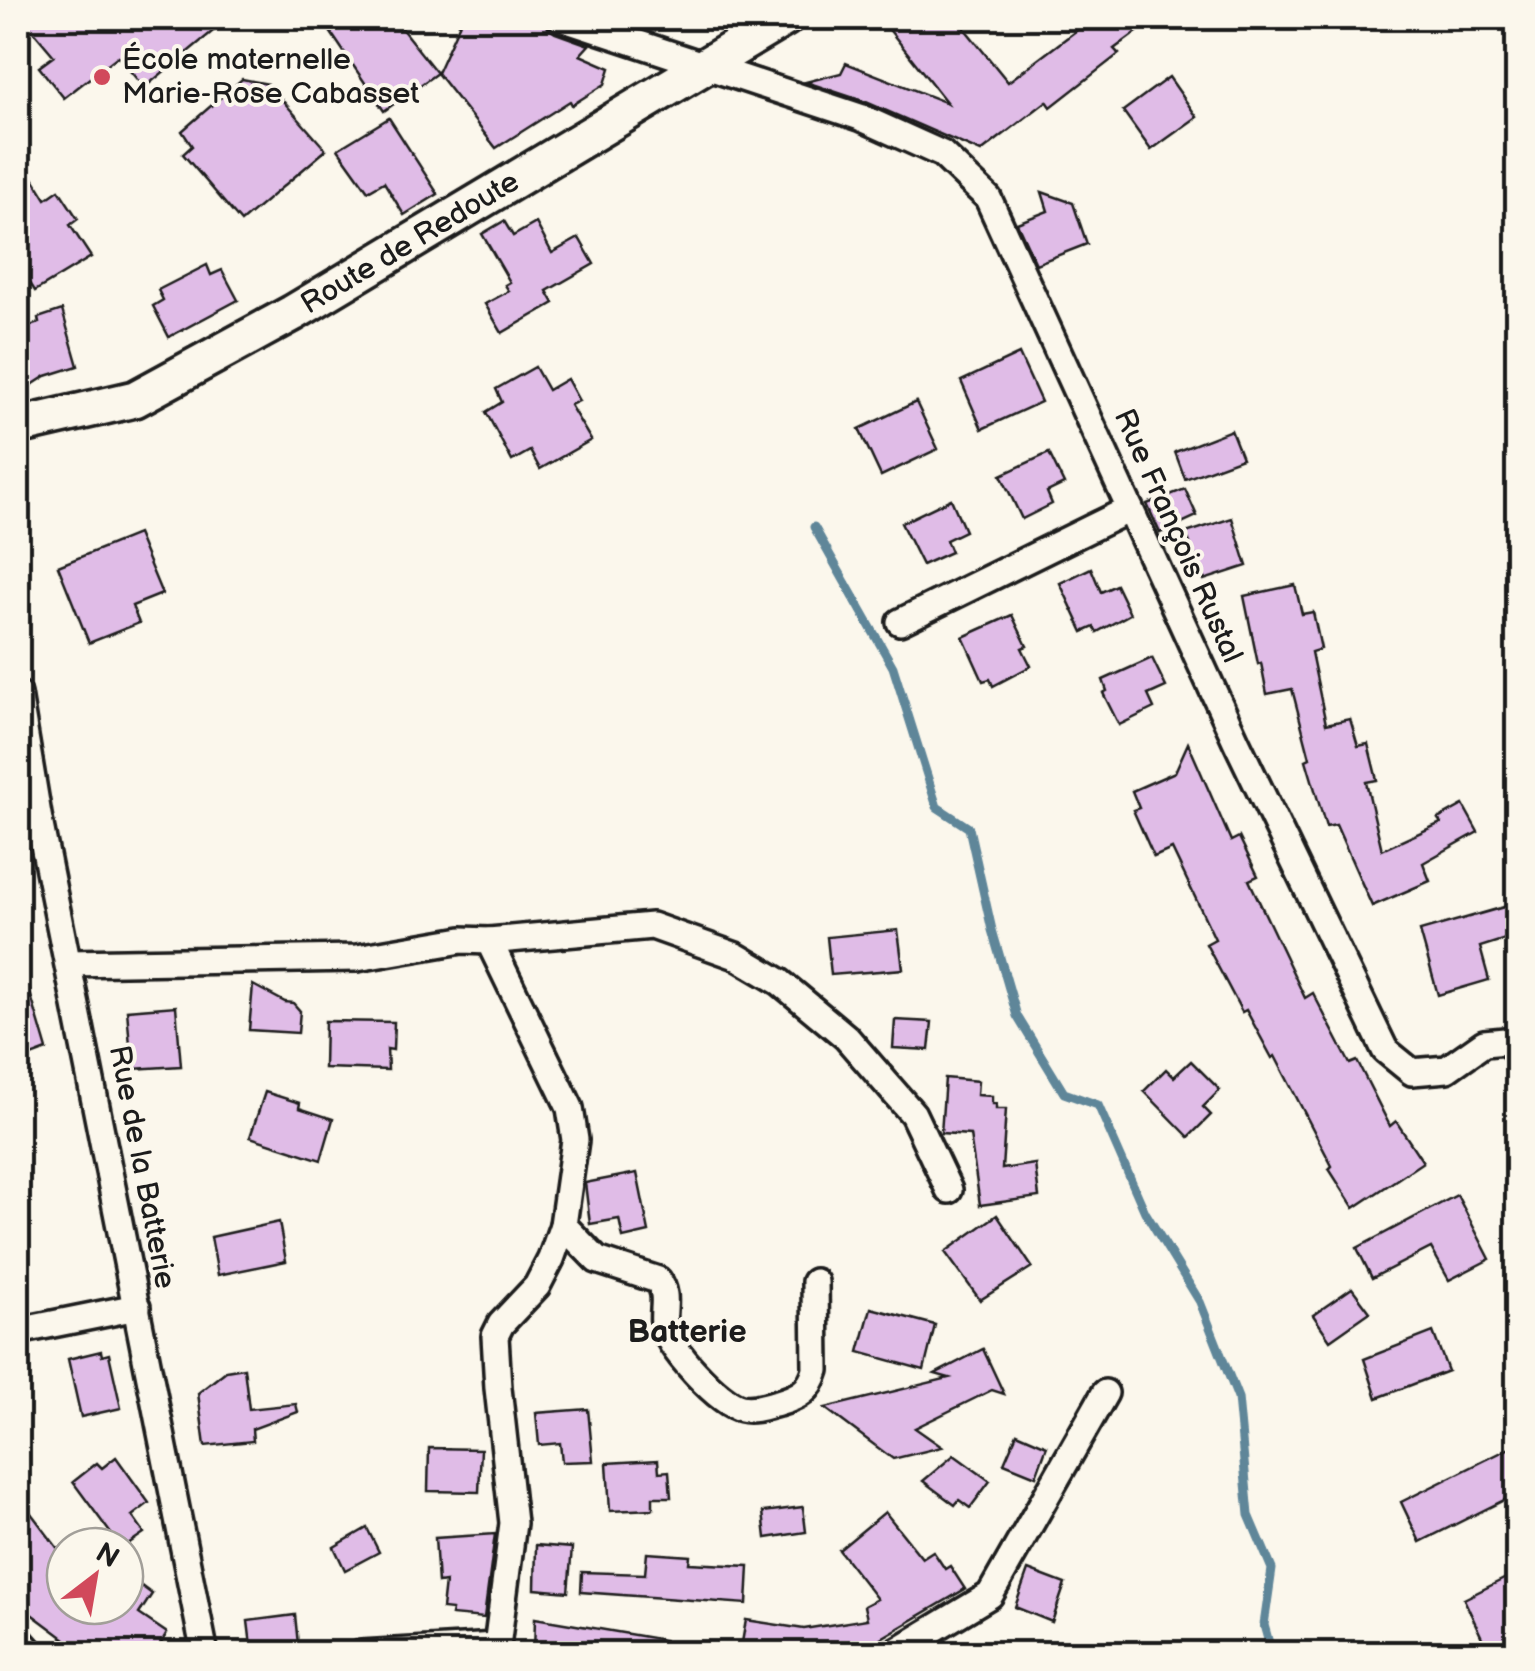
<svg xmlns="http://www.w3.org/2000/svg" width="1535" height="1671" font-family="'Balsamiq Sans',sans-serif">
  <style>
    .lines { fill: none; stroke-linecap: round; stroke-linejoin: round }
    .stream { stroke: #5f8699; stroke-width: 9 }
    .building { fill: #e0bce7; stroke: #1c1c1c; stroke-width: 2.5 }
    .minor-casing { stroke: #1c1c1c; stroke-width: 32 }
    .secondary-casing { stroke: #1c1c1c; stroke-width: 42 }
    .minor { stroke: #fbf7ec; stroke-width: 25 }
    .secondary { stroke: #fbf7ec; stroke-width: 35 }
    .poi-dot { fill: #d1495b; stroke: #fbf7ec; stroke-width: 4 }
    .labels { text-anchor: middle; dominant-baseline: central; stroke-width: 8; stroke-linejoin: round; paint-order: stroke }
    .poi-label { font-size: 30px; fill: #1c1c1c; stroke: #fbf7ec; text-anchor: start }
    .street-label { font-size: 30px; fill: #1c1c1c; stroke: #fbf7ec }
    .neighbourhood-label { font-size: 32px; font-weight: bold; fill: #1c1c1c; stroke: #fbf7ec }
  </style>
  <rect width="100%" height="100%" fill="#fbf7ec"/>
  <filter id="ink" filterUnits="userSpaceOnUse"><feTurbulence type="fractalNoise" baseFrequency=".01" numOctaves="2"/><feDisplacementMap in="SourceGraphic" scale="20" xChannelSelector="R" yChannelSelector="G"/><feConvolveMatrix kernelMatrix="1 2 1 2 8 2 1 2 1" color-interpolation-filters="sRGB"/></filter>
  <g filter="url(#ink)">
    <g class="lines">
      <path class="stream" d="M814,527L893,667L937,807L969,828L992,930L1017,1016L1064,1093L1098,1105L1145,1212L1200,1302L1238,1398L1249,1515L1272,1569L1264,1625L1272,1654"/>
    </g>
    <g class="building">
      <path d="M22,18H229L144,88L118,56L64,98L39,67L54,56Z"/>
      <path d="M321,18H393L437,73L384,111Z"/>
      <path d="M462,18H545L548,28L555,33L589,45L580,55L610,68L605,84L572,105L570,101L496,148L437,73Z"/>
      <path d="M880,18H956L1008,82L1093,18H1156L1114,49L1119,54L1051,107L1047,101L981,152L866,102L806,82L841,73L846,63L947,103Z"/>
      <path d="M1169,77L1197,117L1151,150L1123,111Z"/>
      <path d="M242,79L268,84L326,150L241,222L183,154L192,146L182,131Z"/>
      <path d="M389,118L438,194L404,215L384,182L368,191L338,149Z"/>
      <path d="M18,154L46,199L59,190L78,219L70,225L91,257L35,291L18,264Z"/>
      <path d="M1042,192L1073,203L1087,244L1036,264L1017,223L1048,211Z"/>
      <path d="M504,221L513,236L536,223L552,253L579,238L594,264L547,291L554,303L502,333L485,304L509,291L505,285L510,282L482,234Z"/>
      <path d="M207,265L211,275L222,270L238,300L169,337L153,306L163,300L158,290Z"/>
      <path d="M62,310L78,366L46,376L18,394V330L39,323L38,318Z"/>
      <path d="M1019,354L1041,402L982,429L961,381Z"/>
      <path d="M535,367L548,390L567,379L579,401L570,405L591,440L540,469L530,451L512,461L486,412L502,402L496,389Z"/>
      <path d="M916,402L938,449L881,476L859,429Z"/>
      <path d="M1231,430L1242,458L1185,479L1175,452Z"/>
      <path d="M1049,453L1064,484L1047,492L1052,504L1022,519L1001,475Z"/>
      <path d="M1185,489L1197,516L1160,533L1147,504Z"/>
      <path d="M951,499L965,531L946,540L951,552L922,565L901,523Z"/>
      <path d="M1232,518L1247,566L1204,580L1186,533Z"/>
      <path d="M137,534L162,594L132,606L139,623L89,643L58,566Z"/>
      <path d="M1091,568L1101,592L1116,585L1130,614L1097,632L1094,627L1083,632L1060,583Z"/>
      <path d="M1295,585L1302,614L1313,612L1321,649L1311,652L1326,724L1350,719L1358,746L1368,744L1377,780L1366,782L1382,850L1441,823L1438,819L1463,805L1478,832L1423,863L1430,881L1372,906L1336,825L1326,827L1306,760L1310,758L1292,689L1267,694L1261,663L1258,664L1244,596Z"/>
      <path d="M1012,615L1027,646L1022,648L1031,666L993,686L990,679L983,681L963,637Z"/>
      <path d="M1152,658L1166,687L1148,695L1154,708L1119,725L1103,693L1107,691L1103,680Z"/>
      <path d="M1188,743L1231,841L1239,837L1258,876L1249,880L1305,998L1313,993L1350,1064L1357,1061L1390,1126L1396,1121L1423,1162L1354,1208L1329,1169L1332,1166L1275,1056L1272,1058L1246,1010L1242,1012L1206,944L1215,939L1172,849L1154,857L1133,810L1139,808L1132,791L1175,772Z"/>
      <path d="M1518,903V935L1480,947L1489,980L1438,995L1420,931Z"/>
      <path d="M898,930L903,969L831,975L827,937Z"/>
      <path d="M24,972L47,1050L18,1061V973Z"/>
      <path d="M253,985L285,1002L293,1003L300,1011L298,1033L249,1030Z"/>
      <path d="M176,1006L181,1066L132,1069L127,1010Z"/>
      <path d="M895,1020L932,1022L929,1050L893,1048Z"/>
      <path d="M325,1021L394,1022L393,1050L387,1049L388,1070L324,1068Z"/>
      <path d="M1191,1061L1220,1090L1203,1107L1211,1115L1189,1137L1144,1091L1166,1069L1174,1077Z"/>
      <path d="M945,1078L978,1081L977,1095L992,1096V1104H996V1109H1006L1002,1169L1035,1164L1039,1197L980,1205L970,1135L941,1133Z"/>
      <path d="M265,1092L300,1103L299,1108L333,1119L321,1160L250,1137Z"/>
      <path d="M637,1173L649,1232L623,1238L619,1219L590,1224L585,1183Z"/>
      <path d="M1457,1195L1490,1259L1449,1280L1431,1248L1372,1278L1357,1248Z"/>
      <path d="M997,1215L1032,1267L980,1300L945,1252Z"/>
      <path d="M279,1222L286,1261L218,1275L211,1237Z"/>
      <path d="M1352,1288L1370,1312L1330,1340L1313,1315Z"/>
      <path d="M871,1308L935,1325L924,1370L859,1352Z"/>
      <path d="M1433,1332L1448,1371L1377,1398L1364,1359Z"/>
      <path d="M983,1349L1004,1394L992,1390L915,1428L942,1447L893,1459L825,1408L949,1378L935,1374Z"/>
      <path d="M101,1351L102,1356L109,1354L121,1408L81,1417L68,1359Z"/>
      <path d="M244,1368L249,1409L296,1404L298,1412L252,1429L253,1441L205,1446L198,1393L226,1371Z"/>
      <path d="M588,1409L593,1461L562,1462L560,1443L539,1445L536,1413Z"/>
      <path d="M1017,1433L1047,1446L1036,1476L1004,1463Z"/>
      <path d="M1518,1444V1493L1420,1542L1401,1502Z"/>
      <path d="M429,1448L481,1449L479,1492L428,1491Z"/>
      <path d="M954,1455L990,1481L970,1508L959,1500L955,1505L923,1481Z"/>
      <path d="M116,1457L149,1503L132,1516L144,1533L125,1546H120L73,1482L97,1463L102,1468Z"/>
      <path d="M658,1460L659,1472L669,1471L671,1497H653V1509L610,1511L607,1463Z"/>
      <path d="M18,1496L65,1558V1606H125V1574L152,1594L139,1614L167,1633L155,1654H85L18,1604Z"/>
      <path d="M803,1507L806,1532L766,1538L763,1512Z"/>
      <path d="M885,1512L922,1558L933,1551L945,1569L950,1566L965,1589L861,1650L834,1654H740L746,1620L804,1629L867,1619L864,1606L877,1599L839,1550Z"/>
      <path d="M367,1528L379,1552L345,1570L334,1547Z"/>
      <path d="M495,1534L484,1618L451,1615L452,1610L442,1609L445,1582L438,1583L435,1538Z"/>
      <path d="M536,1545L572,1548L568,1592L535,1589Z"/>
      <path d="M647,1553L690,1556L689,1563L749,1566L747,1604L581,1592L582,1572L645,1574Z"/>
      <path d="M1028,1570L1065,1584L1052,1622L1015,1607Z"/>
      <path d="M1518,1572V1639L1489,1653L1464,1599Z"/>
      <path d="M295,1615L299,1654H252L248,1621Z"/>
      <path d="M535,1618L664,1640L663,1654H534Z"/>
    </g>
    <g class="lines">
      <defs>
        <g id="minor">
          <path d="M561,18L860,117L942,154L988,198L1237,743L1385,1050L1412,1072L1447,1069L1484,1043L1505,1041L1518,1052"/>
          <path d="M900,622L1130,509"/>
          <path d="M18,694L38,815L205,1654"/>
          <path d="M489,941L652,926L736,956L780,982L846,1037L913,1114L949,1190"/>
          <path d="M68,963L357,958L462,940L489,941L570,1108L575,1140L563,1225L551,1259L537,1286L501,1324L495,1336L498,1388L513,1523L496,1654"/>
          <path d="M563,1225L597,1260L658,1280C669,1295 662,1308 664,1325C667,1347 719,1403 741,1408C753,1411 766,1406 778,1403C799,1397 810,1391 816,1370L815,1282"/>
          <path d="M18,1331L137,1307"/>
          <path d="M18,1638L32,1654"/>
          <path d="M361,1654L496,1646"/>
          <path d="M892,1654L990,1595L1105,1393"/>
        </g>
        <path id="secondary" d="M18,426L135,399L293,313L785,18"/>
      </defs>
      <use href="#minor" class="minor-casing"/>
      <use href="#secondary" class="secondary-casing"/>
      <use href="#minor" class="minor"/>
      <use href="#secondary" class="secondary"/>
    </g>
  </g>
  <circle class="poi-dot" cx="102" cy="77" r="10"/>
  <g class="labels">
    <g class="poi-label">
      <text x="122" y="60">École maternelle<tspan x="122" dy="34">Marie-Rose Cabasset</tspan></text>
    </g>
    <g class="street-label">
      <text transform="translate(410 243) rotate(-31)">Route de Redoute</text>
      <text transform="translate(1178 536) rotate(66)">Rue François Rustal</text>
      <text transform="translate(142 1167) rotate(79)">Rue de la Batterie</text>
    </g>
    <g class="neighbourhood-label">
      <text x="687" y="1332">Batterie</text>
    </g>
  </g>
  <rect width="1535" height="1671" fill="none" stroke="#fbf7ec" stroke-width="60"/>
  <rect x="30" y="30" width="1475" height="1611" fill="none" stroke="#1c1c1c" stroke-width="4" filter="url(#ink)"/>
  <g transform="translate(95 1576) rotate(31)"><circle r="48" fill="#fbf7ec" stroke="#a29f99" stroke-width="2.5"/>
  <path d="M0-8L18 38L0 25L-18 38Z" fill="#d1495b"/>
  <text y="-15" font-size="28" font-weight="bold" text-anchor="middle" fill="#1c1c1c">N</text>
  </g>
</svg>
